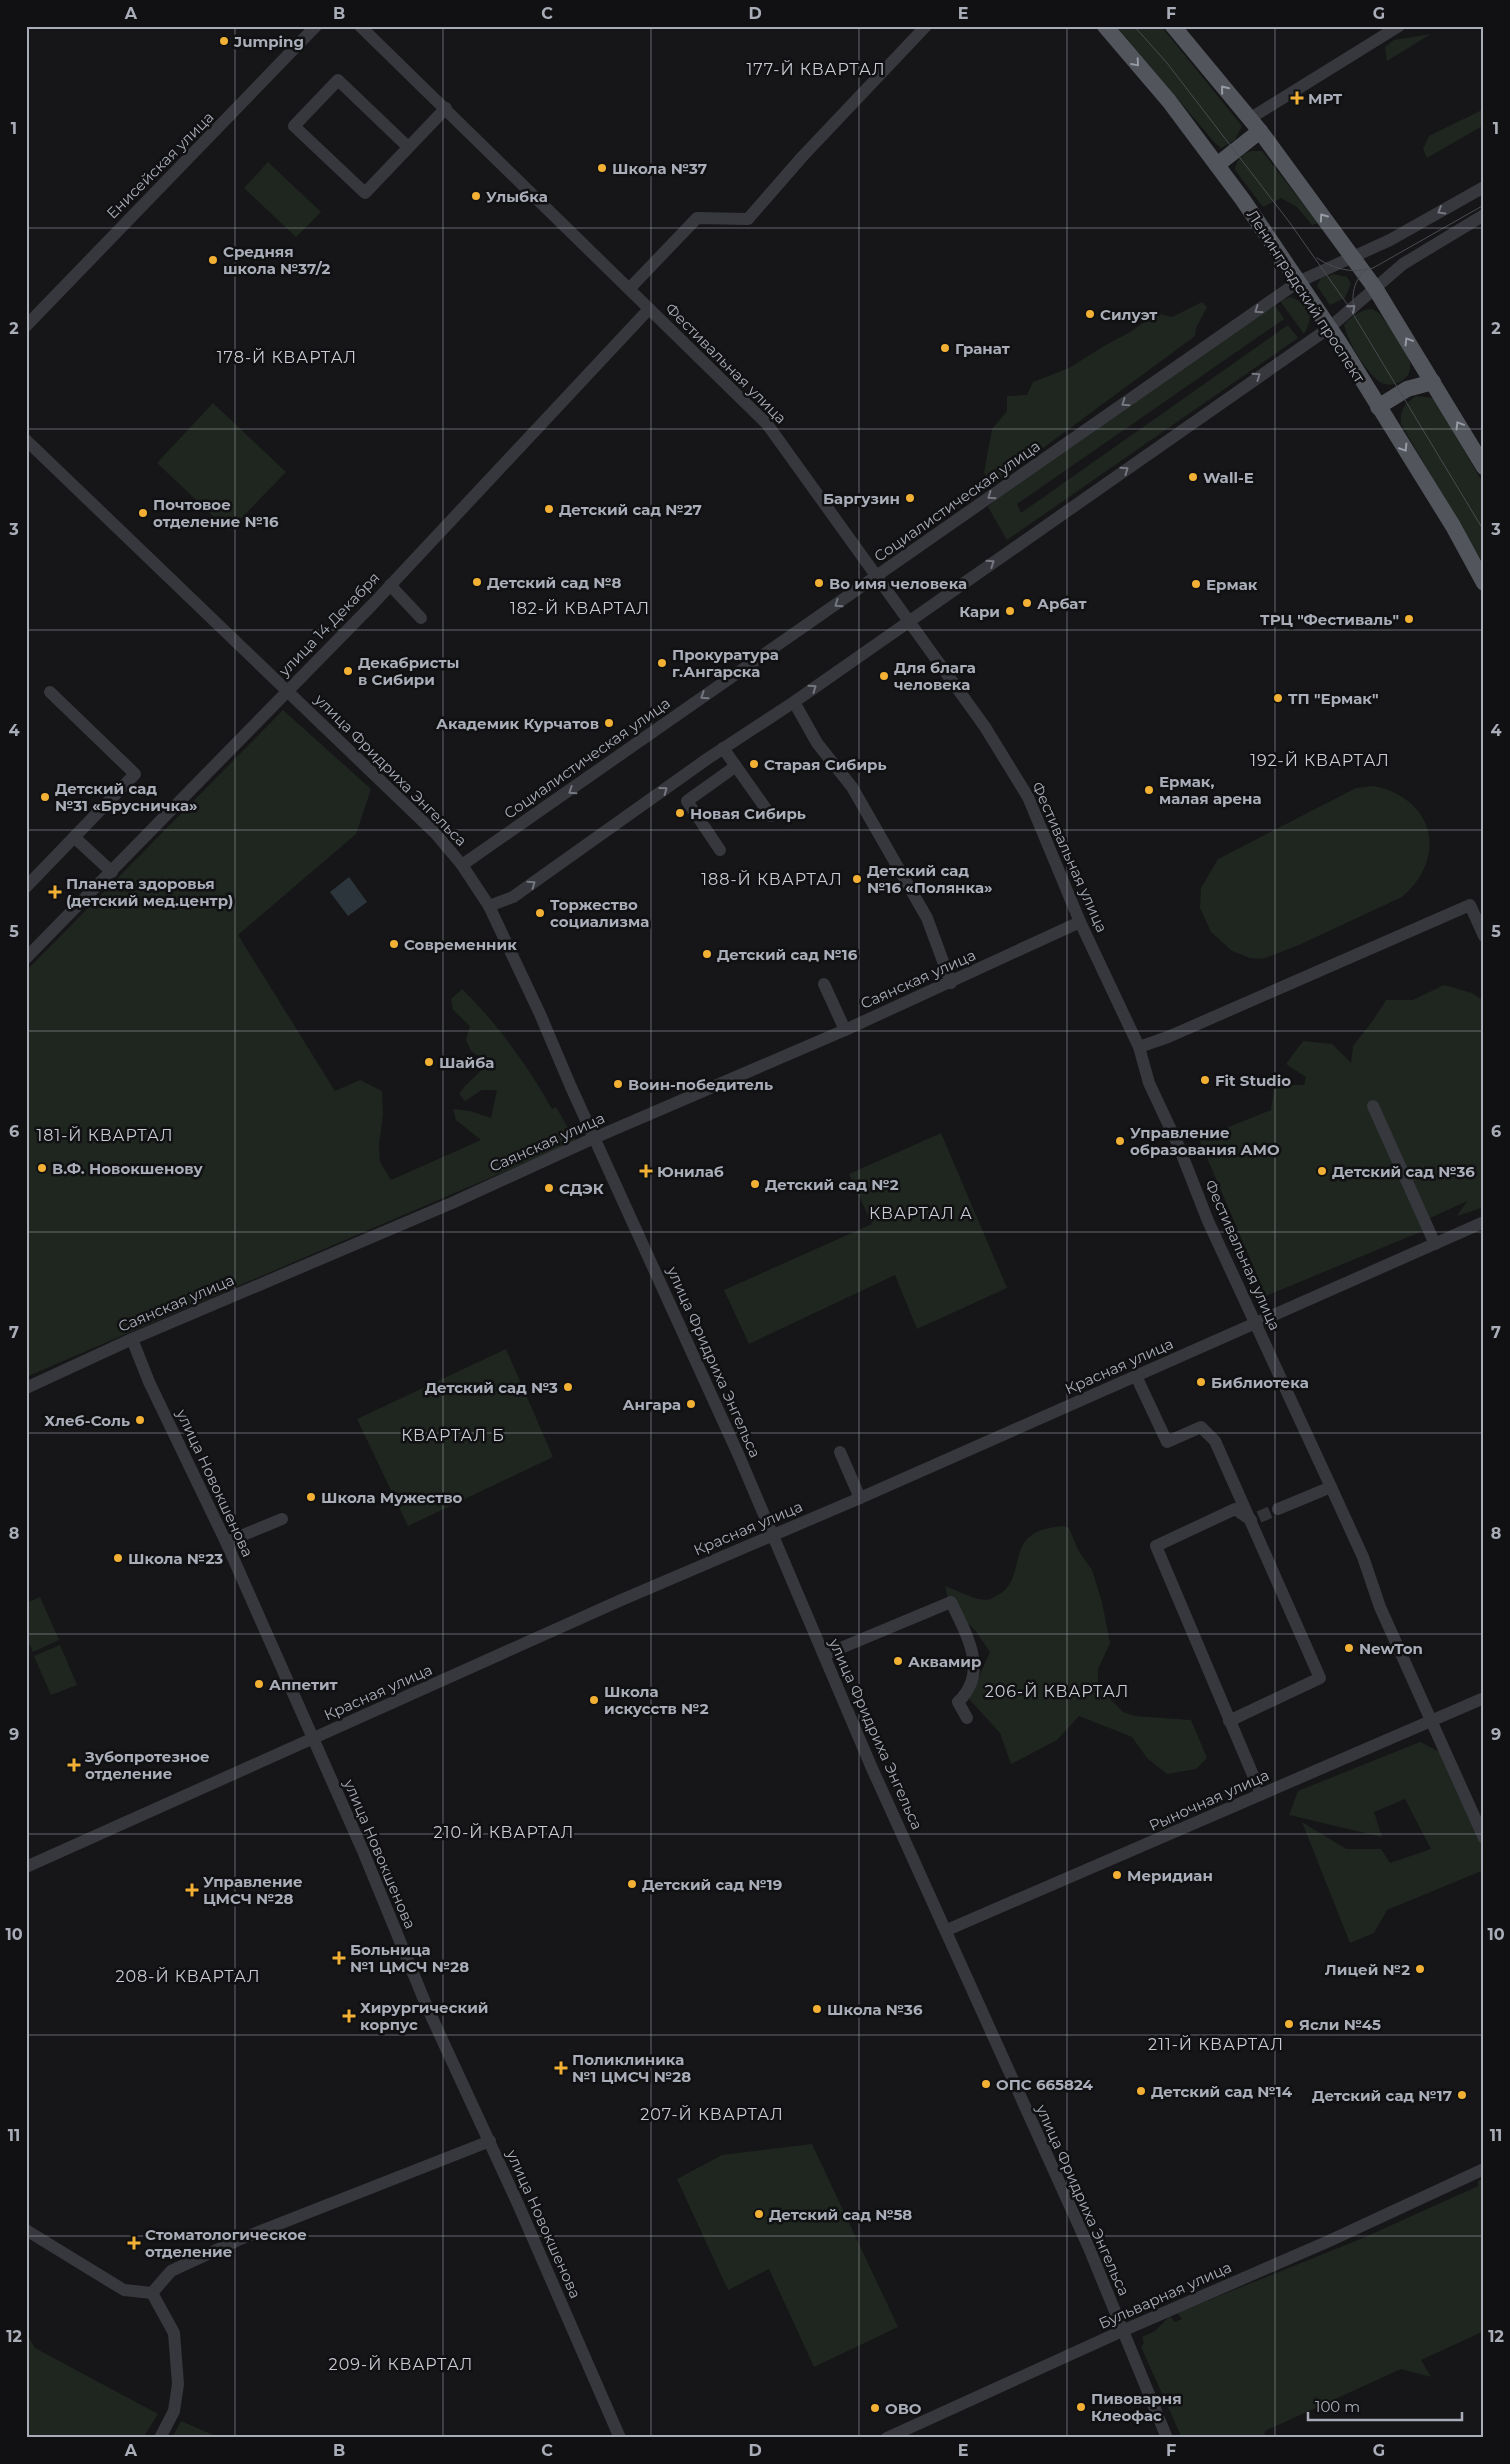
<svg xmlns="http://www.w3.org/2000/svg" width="1510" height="2464" font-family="Montserrat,sans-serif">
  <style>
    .green { fill: #1e261f }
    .water { fill: #2c353c }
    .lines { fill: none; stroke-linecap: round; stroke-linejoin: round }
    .minor-tunnel { stroke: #333438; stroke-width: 12; stroke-dasharray: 12 6; stroke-linecap: butt }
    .minor { stroke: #37383d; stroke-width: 12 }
    .major { stroke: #53555c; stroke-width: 16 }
    .tram { stroke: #4a4c52; stroke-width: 1 }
    .oneway { stroke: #979ba6 }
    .oneway2 { stroke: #757881 }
    .grid { fill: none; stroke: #a8adb8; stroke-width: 1; stroke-opacity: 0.55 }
    .poi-dot { fill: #f2b134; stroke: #111113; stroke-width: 2 }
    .labels { text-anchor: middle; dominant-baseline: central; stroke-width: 5; stroke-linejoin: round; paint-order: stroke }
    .poi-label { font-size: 15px; font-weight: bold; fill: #a8adb8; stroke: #111113; text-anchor: start }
    .street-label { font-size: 15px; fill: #a8adb8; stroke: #111113 }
    .neighbourhood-label { font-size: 16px; letter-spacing: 1px; fill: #c9ccd4; stroke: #111113 }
    .neatline { fill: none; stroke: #a8adb8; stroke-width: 2 }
    .grid-label { font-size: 16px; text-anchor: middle; font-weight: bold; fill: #a8adb8 }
  </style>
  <rect width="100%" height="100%" fill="#161618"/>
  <g class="green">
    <path d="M1116,26H1161L1242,126L1235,140L1221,148L1215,143Z"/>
    <path d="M1431,34L1387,61L1385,47L1394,40Z"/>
    <path d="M1484,109V125L1427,158L1423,149L1429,136Z"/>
    <path d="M1251,151H1262L1318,223L1312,225L1297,207L1281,198L1263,207L1235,170C1236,160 1242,154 1251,151Z"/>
    <path d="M268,162L321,212L296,237L244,188Z"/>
    <path d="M1334,274L1347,277L1351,284L1345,298L1330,305L1317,286L1321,278Z"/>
    <path d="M1290,297C1310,304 1315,315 1304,334L1280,301Z"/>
    <path d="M1202,302L1207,307L1196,328L1195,336L993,485L984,473L992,429L1007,411V396L1027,395L1033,382L1069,368L1104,346L1132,331L1156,313L1172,317Z"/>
    <path d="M1274,304L1284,319L1017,504L1021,513L1288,325L1298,338L1007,540L988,507L1003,492Z"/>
    <path d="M1372,309L1379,313C1389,327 1405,344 1410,362C1414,381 1388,392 1376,379C1362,365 1349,344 1344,325C1351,317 1361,309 1372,309Z"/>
    <path d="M1416,396L1434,398L1484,485V565L1401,424C1400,408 1404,405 1416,396Z"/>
    <path d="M213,403L286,472L229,531L157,463Z"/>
    <path d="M283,710L371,789L356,834L238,935L335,1091L360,1080L382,1091L383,1114L379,1145L380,1162L391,1180L481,1140L456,1120L453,1109L470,1111L491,1118L497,1090H482L465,1101L459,1094C467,1082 478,1075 488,1063L471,1051L466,1040L470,1026L453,1010L451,999L462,989C497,1023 528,1066 552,1109L556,1107L576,1141L26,1377V971Z"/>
    <path d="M1374,786C1435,799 1448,857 1402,897L1299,945L1263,959L1250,958L1232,951L1211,932L1200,908L1201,888L1218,859L1356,788Z"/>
    <path d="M1444,985L1472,993L1484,1001V1207L1457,1216L1467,1201L1422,1222L1425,1230L1266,1296L1199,1139L1271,1110L1274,1089L1281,1085H1304L1306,1077L1286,1064L1303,1041L1332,1044L1351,1063L1353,1046L1374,1019L1386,1000H1413Z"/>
    <path d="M941,1133L1007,1288L917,1329L895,1275L749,1344L724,1290L872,1224L849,1174Z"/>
    <path d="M506,1349L553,1457L408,1526L357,1419Z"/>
    <path d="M1063,1526L1069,1528L1078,1550L1092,1570L1102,1602L1110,1643L1098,1669V1687L1123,1712L1135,1716L1191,1720L1207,1758L1196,1769L1167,1774L1147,1758L1132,1737L1079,1716L1057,1740L1011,1764L1000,1733L969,1699L990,1652L975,1630L950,1608L945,1586C957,1590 974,1600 986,1600C991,1600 995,1596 1000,1594C1020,1581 1013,1555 1027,1539C1035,1530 1051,1527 1063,1526Z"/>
    <path d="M40,1597L59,1640L33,1652L26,1637V1603Z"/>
    <path d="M60,1645L77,1685L51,1695L34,1656Z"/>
    <path d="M1420,1742L1442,1753L1484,1840V1870L1387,1910L1374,1933L1350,1943L1302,1822L1346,1849H1381L1390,1863L1431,1849L1405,1799L1374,1812L1382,1837L1289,1815L1298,1791Z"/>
    <path d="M812,2144L898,2327L814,2367L769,2269L728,2290L677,2179L722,2155Z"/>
    <path d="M1484,2178V2331L1421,2360L1431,2377L1401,2369L1265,2431L1264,2438H1182L1141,2347L1144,2343L1142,2337L1155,2331L1170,2316L1175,2322L1182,2319L1177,2313L1363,2238L1478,2186V2181Z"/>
    <path d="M26,2333L35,2348L158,2414L143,2438H26Z"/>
    <path d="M181,2421L220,2438H172Z"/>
  </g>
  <path class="water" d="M349,877L367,902L348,916L330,892Z"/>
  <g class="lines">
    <path class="minor-tunnel" d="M1259,1517L1278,1509"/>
    <g class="minor">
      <path d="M360,26L767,424L985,727L1028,797L1080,922L1139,1047L1149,1083L1179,1147L1208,1221L1331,1487L1363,1557L1380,1607L1484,1838"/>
      <path d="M1249,119L1399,26"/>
      <path d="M408,147L338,80L294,126L365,193L446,108"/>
      <path d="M630,288L697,218L748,219L802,157L926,26"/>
      <path d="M26,326L316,26"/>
      <path d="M26,440L436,834L462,865L489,906L540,1014L571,1087L739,1456L871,1766L1089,2248L1167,2438"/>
      <path d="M390,585L421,618"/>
      <path d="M794,702L817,743L852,787L927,918L951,983"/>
      <path d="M723,748L771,816"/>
      <path d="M74,837L112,872"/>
      <path d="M720,850L687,801L736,766"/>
      <path d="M462,865L1298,282L1390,240L1484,187"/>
      <path d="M26,887L135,774L50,692"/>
      <path d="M489,906L513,897L707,759L794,702L1329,328L1403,264L1484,215"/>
      <path d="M26,958L372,605L649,309"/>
      <path d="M824,984L845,1030"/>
      <path d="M1139,1047L1168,1037L1470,905L1484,936"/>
      <path d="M1373,1106L1435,1244"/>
      <path d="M132,1339L149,1382L226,1542L363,1851L427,2007L518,2204L620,2438"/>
      <path d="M1136,1376L1167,1442L1201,1427L1215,1441L1320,1678L1229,1721"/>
      <path d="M26,1388L132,1339L452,1203L594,1138L845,1030L1080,922"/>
      <path d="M840,1452L860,1498"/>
      <path d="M1278,1509L1331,1487"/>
      <path d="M1251,1520L1235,1509L1156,1546L1261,1794"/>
      <path d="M226,1542L282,1519"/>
      <path d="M824,1655L951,1602C966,1634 990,1672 958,1702L967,1718"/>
      <path d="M26,1867L619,1601L860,1498L1484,1222"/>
      <path d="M947,1930L1484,1698"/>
      <path d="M26,2230L124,2290L152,2293"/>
      <path d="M152,2293L171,2271L238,2240L490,2141"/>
      <path d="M152,2293L174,2333L178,2384L174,2411L160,2438"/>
      <path d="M887,2438L1122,2331L1329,2241L1484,2169"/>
    </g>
    <g class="major">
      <path d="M1105,26L1169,101L1243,200L1339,342L1453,526L1484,583"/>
      <path d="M1173,26L1260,131L1375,288L1484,467"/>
      <path d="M1217,165L1260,131"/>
      <path d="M1378,407L1407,389L1433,382"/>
    </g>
    <g class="tram">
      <path d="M1134,26L1167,63L1290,223L1347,304L1484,531"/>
      <path d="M1317,258C1334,269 1352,274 1373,268L1484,205"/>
      <path d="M1355,313C1350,295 1354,280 1367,268"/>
    </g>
  </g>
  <defs><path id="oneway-chevron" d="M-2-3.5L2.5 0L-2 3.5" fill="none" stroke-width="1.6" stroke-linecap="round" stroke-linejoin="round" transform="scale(1.25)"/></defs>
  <g class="oneway">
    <use href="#oneway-chevron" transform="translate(1136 63) rotate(49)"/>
    <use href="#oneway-chevron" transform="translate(1224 89) rotate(-129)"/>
    <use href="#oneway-chevron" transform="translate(1323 217) rotate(-125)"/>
    <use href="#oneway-chevron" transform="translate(1408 341) rotate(-121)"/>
    <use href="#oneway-chevron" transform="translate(1459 425) rotate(-121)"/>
    <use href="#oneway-chevron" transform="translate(1404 448) rotate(58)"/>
  </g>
  <g class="oneway2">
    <use href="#oneway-chevron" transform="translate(1441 211) rotate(150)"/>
    <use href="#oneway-chevron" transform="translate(1352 308) rotate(-41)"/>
    <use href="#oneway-chevron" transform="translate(1258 310) rotate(145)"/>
    <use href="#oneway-chevron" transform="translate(1257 376) rotate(-35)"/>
    <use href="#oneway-chevron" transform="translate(1125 403) rotate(145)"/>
    <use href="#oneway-chevron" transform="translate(1125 470) rotate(-35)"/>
    <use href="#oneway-chevron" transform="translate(991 496) rotate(145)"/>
    <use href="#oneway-chevron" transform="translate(991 563) rotate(-34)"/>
    <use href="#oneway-chevron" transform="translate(838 604) rotate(145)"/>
    <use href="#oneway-chevron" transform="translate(813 688) rotate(-35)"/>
    <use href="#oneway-chevron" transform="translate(704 696) rotate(146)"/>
    <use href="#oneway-chevron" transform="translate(664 790) rotate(-36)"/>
    <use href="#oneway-chevron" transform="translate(572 791) rotate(146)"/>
    <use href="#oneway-chevron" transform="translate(532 884) rotate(-35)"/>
  </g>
  <path class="grid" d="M235,26V2438M443,26V2438M651,26V2438M859,26V2438M1067,26V2438M1275,26V2438M26,228H1484M26,429H1484M26,630H1484M26,830H1484M26,1031H1484M26,1232H1484M26,1433H1484M26,1634H1484M26,1834H1484M26,2035H1484M26,2236H1484"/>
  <g class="poi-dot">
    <circle cx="224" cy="41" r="5"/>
    <path d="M1294.5 90.5h5v5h5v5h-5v5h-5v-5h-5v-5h5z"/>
    <circle cx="602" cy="168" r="5"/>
    <circle cx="476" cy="196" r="5"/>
    <circle cx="213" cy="260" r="5"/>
    <circle cx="1090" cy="314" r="5"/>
    <circle cx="945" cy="348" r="5"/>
    <circle cx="1193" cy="477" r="5"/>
    <circle cx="910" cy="498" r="5"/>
    <circle cx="549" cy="509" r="5"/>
    <circle cx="143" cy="513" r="5"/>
    <circle cx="477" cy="582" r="5"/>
    <circle cx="819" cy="583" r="5"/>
    <circle cx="1196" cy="584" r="5"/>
    <circle cx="1027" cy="603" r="5"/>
    <circle cx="1010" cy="611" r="5"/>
    <circle cx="1409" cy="619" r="5"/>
    <circle cx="662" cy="663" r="5"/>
    <circle cx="348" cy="671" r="5"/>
    <circle cx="884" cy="676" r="5"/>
    <circle cx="1278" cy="698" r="5"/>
    <circle cx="609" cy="723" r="5"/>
    <circle cx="754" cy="764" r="5"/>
    <circle cx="1149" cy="790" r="5"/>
    <circle cx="45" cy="797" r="5"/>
    <circle cx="680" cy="813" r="5"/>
    <circle cx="857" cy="879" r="5"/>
    <path d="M52.5 884.5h5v5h5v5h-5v5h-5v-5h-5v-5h5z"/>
    <circle cx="540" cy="913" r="5"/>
    <circle cx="394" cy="944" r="5"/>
    <circle cx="707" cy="954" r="5"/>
    <circle cx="429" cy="1062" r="5"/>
    <circle cx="1205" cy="1080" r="5"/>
    <circle cx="618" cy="1084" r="5"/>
    <circle cx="1120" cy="1141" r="5"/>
    <circle cx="42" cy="1168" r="5"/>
    <path d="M643.5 1163.5h5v5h5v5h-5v5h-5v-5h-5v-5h5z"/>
    <circle cx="1322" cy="1171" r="5"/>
    <circle cx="755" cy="1184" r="5"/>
    <circle cx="549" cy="1188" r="5"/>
    <circle cx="1201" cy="1382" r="5"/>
    <circle cx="568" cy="1387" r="5"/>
    <circle cx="691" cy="1404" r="5"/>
    <circle cx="140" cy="1420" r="5"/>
    <circle cx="311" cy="1497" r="5"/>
    <circle cx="118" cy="1558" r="5"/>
    <circle cx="1349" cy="1648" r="5"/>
    <circle cx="898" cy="1661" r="5"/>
    <circle cx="259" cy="1684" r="5"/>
    <circle cx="594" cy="1700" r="5"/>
    <path d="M71.5 1757.5h5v5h5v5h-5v5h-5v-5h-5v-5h5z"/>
    <circle cx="1117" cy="1875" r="5"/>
    <circle cx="632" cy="1884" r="5"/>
    <path d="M189.5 1882.5h5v5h5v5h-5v5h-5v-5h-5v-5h5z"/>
    <path d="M336.5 1950.5h5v5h5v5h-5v5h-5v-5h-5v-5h5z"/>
    <circle cx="1420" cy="1969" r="5"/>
    <circle cx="817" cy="2009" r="5"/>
    <path d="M346.5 2008.5h5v5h5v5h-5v5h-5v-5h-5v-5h5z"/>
    <circle cx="1289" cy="2024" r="5"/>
    <path d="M558.5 2060.5h5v5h5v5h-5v5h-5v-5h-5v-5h5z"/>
    <circle cx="986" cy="2084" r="5"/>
    <circle cx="1141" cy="2091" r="5"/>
    <circle cx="1462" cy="2095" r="5"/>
    <circle cx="759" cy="2214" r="5"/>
    <path d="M131.5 2235.5h5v5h5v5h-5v5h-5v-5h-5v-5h5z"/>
    <circle cx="1081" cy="2407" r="5"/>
    <circle cx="875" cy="2408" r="5"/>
  </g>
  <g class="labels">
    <g class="poi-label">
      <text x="234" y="41">Jumping</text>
      <text x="1308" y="98">МРТ</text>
      <text x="612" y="168">Школа №37</text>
      <text x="486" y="196">Улыбка</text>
      <text x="223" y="251">Средняя<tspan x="223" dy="17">школа №37/2</tspan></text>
      <text x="1100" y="314">Силуэт</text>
      <text x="955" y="348">Гранат</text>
      <text x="1203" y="477">Wall-E</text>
      <text x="900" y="498" text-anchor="end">Баргузин</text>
      <text x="153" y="504">Почтовое<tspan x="153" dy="17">отделение №16</tspan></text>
      <text x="559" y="509">Детский сад №27</text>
      <text x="487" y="582">Детский сад №8</text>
      <text x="829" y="583">Во имя человека</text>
      <text x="1206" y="584">Ермак</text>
      <text x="1037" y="603">Арбат</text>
      <text x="1000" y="611" text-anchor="end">Кари</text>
      <text x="1399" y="619" text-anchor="end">ТРЦ "Фестиваль"</text>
      <text x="672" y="654">Прокуратура<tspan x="672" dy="17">г.Ангарска</tspan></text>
      <text x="358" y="662">Декабристы<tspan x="358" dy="17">в Сибири</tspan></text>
      <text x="894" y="667">Для блага<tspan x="894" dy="17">человека</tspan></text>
      <text x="1288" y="698">ТП "Ермак"</text>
      <text x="599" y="723" text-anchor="end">Академик Курчатов</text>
      <text x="764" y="764">Старая Сибирь</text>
      <text x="1159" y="781">Ермак,<tspan x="1159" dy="17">малая арена</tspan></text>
      <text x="55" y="788">Детский сад<tspan x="55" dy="17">№31 «Брусничка»</tspan></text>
      <text x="690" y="813">Новая Сибирь</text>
      <text x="867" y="870">Детский сад<tspan x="867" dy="17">№16 «Полянка»</tspan></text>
      <text x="66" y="883">Планета здоровья<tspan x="66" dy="17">(детский мед.центр)</tspan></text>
      <text x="550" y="904">Торжество<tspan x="550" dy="17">социализма</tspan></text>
      <text x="404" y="944">Современник</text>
      <text x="717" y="954">Детский сад №16</text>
      <text x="439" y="1062">Шайба</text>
      <text x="1215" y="1080">Fit Studio</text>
      <text x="628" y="1084">Воин-победитель</text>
      <text x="1130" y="1132">Управление<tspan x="1130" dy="17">образования АМО</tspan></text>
      <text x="52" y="1168">В.Ф. Новокшенову</text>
      <text x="657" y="1171">Юнилаб</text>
      <text x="1332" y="1171">Детский сад №36</text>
      <text x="765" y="1184">Детский сад №2</text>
      <text x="559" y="1188">СДЭК</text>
      <text x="1211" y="1382">Библиотека</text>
      <text x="558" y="1387" text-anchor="end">Детский сад №3</text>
      <text x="681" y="1404" text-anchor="end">Ангара</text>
      <text x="130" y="1420" text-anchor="end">Хлеб-Соль</text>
      <text x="321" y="1497">Школа Мужество</text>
      <text x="128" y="1558">Школа №23</text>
      <text x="1359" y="1648">NewTon</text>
      <text x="908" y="1661">Аквамир</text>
      <text x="269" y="1684">Аппетит</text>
      <text x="604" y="1691">Школа<tspan x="604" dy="17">искусств №2</tspan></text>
      <text x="85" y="1756">Зубопротезное<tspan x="85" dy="17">отделение</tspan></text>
      <text x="1127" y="1875">Меридиан</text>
      <text x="203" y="1881">Управление<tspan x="203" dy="17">ЦМСЧ №28</tspan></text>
      <text x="642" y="1884">Детский сад №19</text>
      <text x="350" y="1949">Больница<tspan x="350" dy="17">№1 ЦМСЧ №28</tspan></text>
      <text x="1410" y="1969" text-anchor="end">Лицей №2</text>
      <text x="360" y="2007">Хирургический<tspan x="360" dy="17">корпус</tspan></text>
      <text x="827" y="2009">Школа №36</text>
      <text x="1299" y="2024">Ясли №45</text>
      <text x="572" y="2059">Поликлиника<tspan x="572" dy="17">№1 ЦМСЧ №28</tspan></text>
      <text x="996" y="2084">ОПС 665824</text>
      <text x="1151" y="2091">Детский сад №14</text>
      <text x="1452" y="2095" text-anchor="end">Детский сад №17</text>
      <text x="769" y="2214">Детский сад №58</text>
      <text x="145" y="2234">Стоматологическое<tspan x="145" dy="17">отделение</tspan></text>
      <text x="1091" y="2398">Пивоварня<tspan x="1091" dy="17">Клеофас</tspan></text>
      <text x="885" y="2408">ОВО</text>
    </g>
    <g class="street-label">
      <text transform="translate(160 165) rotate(-45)">Енисейская улица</text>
      <text transform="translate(1306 296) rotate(57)">Ленинградский проспект</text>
      <text transform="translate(726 363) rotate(45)">Фестивальная улица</text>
      <text transform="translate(957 501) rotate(-35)">Социалистическая улица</text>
      <text transform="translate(329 624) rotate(-46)">улица 14 Декабря</text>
      <text transform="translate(587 758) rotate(-35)">Социалистическая улица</text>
      <text transform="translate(391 770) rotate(45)">улица Фридриха Энгельса</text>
      <text transform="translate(1070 857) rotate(66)">Фестивальная улица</text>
      <text transform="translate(918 979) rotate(-24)">Саянская улица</text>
      <text transform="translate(547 1142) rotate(-24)">Саянская улица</text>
      <text transform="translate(1243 1255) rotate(66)">Фестивальная улица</text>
      <text transform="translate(176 1303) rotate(-23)">Саянская улица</text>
      <text transform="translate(714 1362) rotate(66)">улица Фридриха Энгельса</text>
      <text transform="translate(1119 1366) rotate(-24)">Красная улица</text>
      <text transform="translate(215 1483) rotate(65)">улица Новокшенова</text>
      <text transform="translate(748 1528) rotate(-23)">Красная улица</text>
      <text transform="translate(378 1692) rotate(-24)">Красная улица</text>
      <text transform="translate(876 1734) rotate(66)">улица Фридриха Энгельса</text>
      <text transform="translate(1209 1800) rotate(-24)">Рыночная улица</text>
      <text transform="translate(380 1854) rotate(67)">улица Новокшенова</text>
      <text transform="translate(1083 2200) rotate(66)">улица Фридриха Энгельса</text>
      <text transform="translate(544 2224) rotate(66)">улица Новокшенова</text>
      <text transform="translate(1165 2295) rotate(-24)">Бульварная улица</text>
    </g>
    <g class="neighbourhood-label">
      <text x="816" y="69">177-Й КВАРТАЛ</text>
      <text x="287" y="357">178-Й КВАРТАЛ</text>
      <text x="580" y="608">182-Й КВАРТАЛ</text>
      <text x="1320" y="760">192-Й КВАРТАЛ</text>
      <text x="772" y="879">188-Й КВАРТАЛ</text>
      <text x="105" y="1135">181-Й КВАРТАЛ</text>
      <text x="921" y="1213">КВАРТАЛ А</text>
      <text x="453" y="1435">КВАРТАЛ Б</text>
      <text x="1057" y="1691">206-Й КВАРТАЛ</text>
      <text x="504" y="1832">210-Й КВАРТАЛ</text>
      <text x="188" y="1976">208-Й КВАРТАЛ</text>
      <text x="1216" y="2044">211-Й КВАРТАЛ</text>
      <text x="712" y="2114">207-Й КВАРТАЛ</text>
      <text x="401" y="2364">209-Й КВАРТАЛ</text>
    </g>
  </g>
  <rect width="1510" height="2464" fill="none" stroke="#111113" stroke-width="55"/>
  <path d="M1308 2412v8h154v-8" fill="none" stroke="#a8adb8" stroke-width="2.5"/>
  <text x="1315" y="2412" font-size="15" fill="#a8adb8" stroke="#111113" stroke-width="4" paint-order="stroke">100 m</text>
  <rect x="28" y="28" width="1454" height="2408" class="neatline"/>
  <g class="grid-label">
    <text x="131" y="19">A</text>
    <text x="339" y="19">B</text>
    <text x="547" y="19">C</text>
    <text x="755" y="19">D</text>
    <text x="963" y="19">E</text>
    <text x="1171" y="19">F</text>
    <text x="1379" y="19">G</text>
    <text x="14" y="134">1</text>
    <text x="1496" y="134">1</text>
    <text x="14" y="334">2</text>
    <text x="1496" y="334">2</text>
    <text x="14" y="535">3</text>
    <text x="1496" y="535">3</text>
    <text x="14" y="736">4</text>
    <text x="1496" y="736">4</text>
    <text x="14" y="937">5</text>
    <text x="1496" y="937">5</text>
    <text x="14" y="1137">6</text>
    <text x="1496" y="1137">6</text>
    <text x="14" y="1338">7</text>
    <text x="1496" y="1338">7</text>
    <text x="14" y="1539">8</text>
    <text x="1496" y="1539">8</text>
    <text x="14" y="1740">9</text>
    <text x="1496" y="1740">9</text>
    <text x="14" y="1940">10</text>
    <text x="1496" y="1940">10</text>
    <text x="14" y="2141">11</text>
    <text x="1496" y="2141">11</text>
    <text x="14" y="2342">12</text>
    <text x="1496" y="2342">12</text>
    <text x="131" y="2456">A</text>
    <text x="339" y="2456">B</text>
    <text x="547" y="2456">C</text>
    <text x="755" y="2456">D</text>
    <text x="963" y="2456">E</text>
    <text x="1171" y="2456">F</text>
    <text x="1379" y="2456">G</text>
  </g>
</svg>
